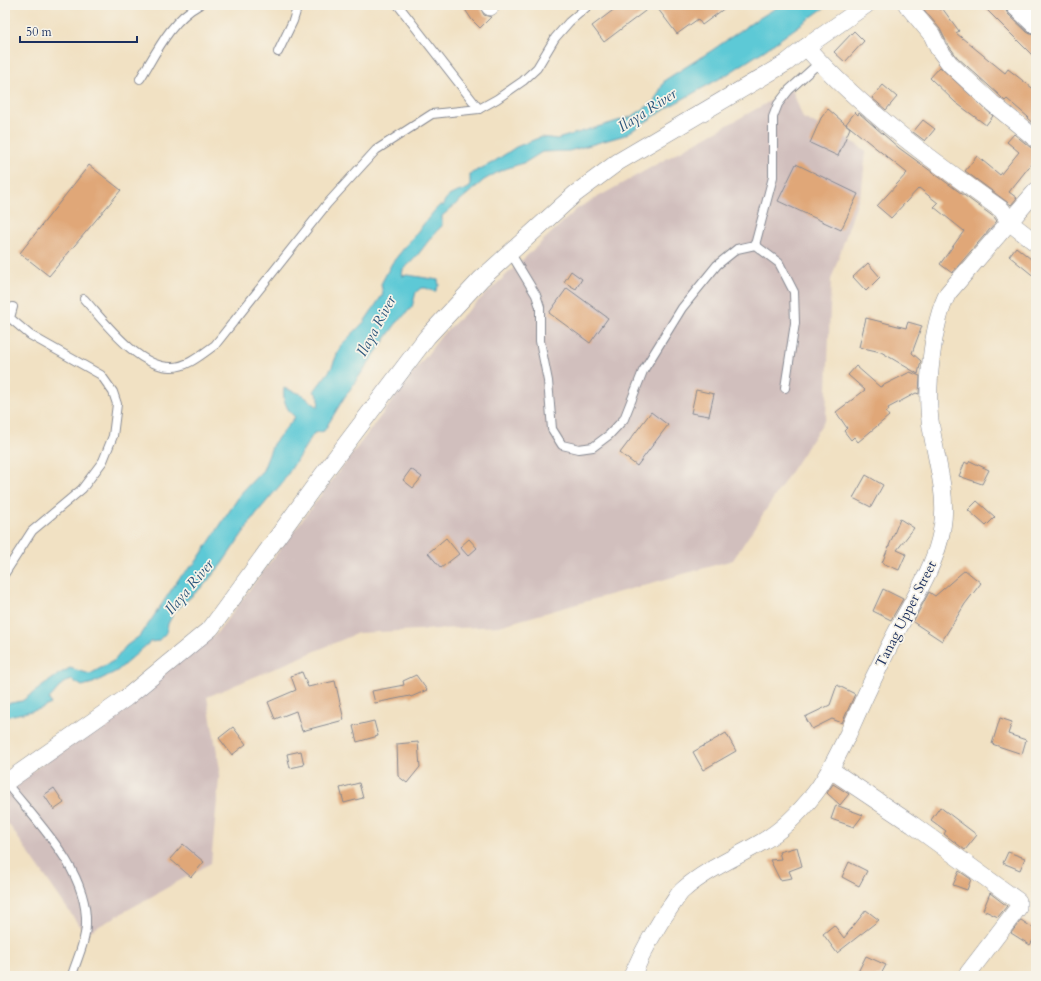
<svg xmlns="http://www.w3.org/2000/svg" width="1041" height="981" font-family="Cardo,serif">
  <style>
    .industrial { fill: #d1bfbd }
    .water { fill: #5dc9d6; stroke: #3c7c9a }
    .building { fill: #e0a778 }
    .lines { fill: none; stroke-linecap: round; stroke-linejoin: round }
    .service-casing { stroke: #868890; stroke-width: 10 }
    .minor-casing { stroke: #868890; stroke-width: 18 }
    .secondary-casing { stroke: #868890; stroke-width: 24 }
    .service { stroke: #fff; stroke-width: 8 }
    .minor { stroke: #fff; stroke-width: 17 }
    .secondary { stroke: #fff; stroke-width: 22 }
    .labels { text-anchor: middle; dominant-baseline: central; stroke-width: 3.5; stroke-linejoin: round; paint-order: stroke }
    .street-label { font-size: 14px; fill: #1b2f5e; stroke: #f7f3e8 }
    .water-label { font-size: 15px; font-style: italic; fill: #2c567c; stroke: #f7f3e8 }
  </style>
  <rect width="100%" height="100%" fill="#f7f3e8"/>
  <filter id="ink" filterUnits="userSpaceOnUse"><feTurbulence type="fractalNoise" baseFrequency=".025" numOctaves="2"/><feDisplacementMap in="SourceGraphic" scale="8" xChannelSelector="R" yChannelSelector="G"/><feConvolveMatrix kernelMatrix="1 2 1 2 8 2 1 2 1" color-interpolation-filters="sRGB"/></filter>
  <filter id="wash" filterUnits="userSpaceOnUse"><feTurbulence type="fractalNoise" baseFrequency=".012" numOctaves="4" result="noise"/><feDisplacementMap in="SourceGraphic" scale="16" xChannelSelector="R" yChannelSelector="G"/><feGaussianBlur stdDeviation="0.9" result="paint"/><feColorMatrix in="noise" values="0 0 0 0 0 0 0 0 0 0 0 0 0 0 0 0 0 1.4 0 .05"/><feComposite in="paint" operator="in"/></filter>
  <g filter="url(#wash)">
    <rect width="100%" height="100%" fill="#f1e1c3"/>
    <path class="industrial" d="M792,89L803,118L847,138L866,151L862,188L831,280L826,418L733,560L499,626L358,633L207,697L220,769L211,863L85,934L5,819V792L216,634L442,335L578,208Z"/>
    <path class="water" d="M781,5H828L765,50L726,75L672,105L625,135L569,151L542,152L526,162L502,170L484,180L442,216V226C427,239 419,258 403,269L402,276L408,275L438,280L439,285L435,292L426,288H421L416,292L412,307L395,325L344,398L324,431L314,433L282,483L256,514L221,565L204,585L174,612L168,624L166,633L158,641L150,642L117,671L93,683L82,686L72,680L63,683L49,699L51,704L40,709L5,717V704L22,701L59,674L70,668L90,674L115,660L126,646L141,635L180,577L196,562L242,492L263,470L273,444L295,417C287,411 282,399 284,388L301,394L318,407L319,398L314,391L331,369L341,345L364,322L383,294L381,284L392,263L435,210L440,205L443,206C445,192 461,193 470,187V174L492,163L516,147L541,137L557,139L631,117L654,102L665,80L711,51L753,22Z"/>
    <g id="blocks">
      <g class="building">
        <path d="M462,5H479L484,15L491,17L480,28L472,20Z"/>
        <path d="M620,5H653L604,42L592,26Z"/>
        <path d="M655,5H729L702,25L698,19L677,34Z"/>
        <path d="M920,5H942L938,8L940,10L942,8L959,31L956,33L1005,73L1008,69L1036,91V126L1027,118L1028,117L1007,99L1005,101L999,95L957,57L947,43L940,29Z"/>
        <path d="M982,5H1003L1008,14L1027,32L1036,37V59Z"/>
        <path d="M854,31L864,41L845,62L834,52Z"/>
        <path d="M940,67L993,116L986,125L955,102L930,78Z"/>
        <path d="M883,85L897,97L886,110L872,98Z"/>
        <path d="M828,109L850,128L838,156L810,143L821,118Z"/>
        <path d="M855,112L858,115L859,113L899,148L994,217L997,221L952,273L940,264L964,231L934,207L938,203L919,188L891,218L877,206L907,173L846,124Z"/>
        <path d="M923,120L935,129L925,141L913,132Z"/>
        <path d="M1014,134L1030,147L1036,149V158L1009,192L1017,198L1011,205L965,171L977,156L1000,175L1019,152L1007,142Z"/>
        <path d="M796,164L858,194L841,230L778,201Z"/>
        <path d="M89,165L121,190L49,276L20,253Z"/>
        <path d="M1016,247L1036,263V278L1009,256Z"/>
        <path d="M868,263L880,277L866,291L853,277Z"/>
        <path d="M571,271L582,279L576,289L564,282Z"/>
        <path d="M567,288L608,318L590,343L549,313Z"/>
        <path d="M866,318L906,328L908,322L922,326L912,353L921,361L918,374L881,352L859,347Z"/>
        <path d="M856,366L880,387L910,372L920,376L919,394L916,393L888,408L889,410L886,412L889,416L858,442L854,437L851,440L844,431L847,428L836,412L865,390L848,375Z"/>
        <path d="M696,390L714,394L709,416L691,413Z"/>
        <path d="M651,412L668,425L637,466L620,453Z"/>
        <path d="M970,461L989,470L982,484L959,476L965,462L968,464Z"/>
        <path d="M411,469L422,477L413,488L403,480Z"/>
        <path d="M866,475L883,485L871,507L853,498Z"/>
        <path d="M977,501L995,517L986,526L968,510Z"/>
        <path d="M900,519L914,528L897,550L906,554L899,570L882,563Z"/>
        <path d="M446,538L459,554L441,568L428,553Z"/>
        <path d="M469,539L477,548L468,556L460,547Z"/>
        <path d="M965,570L981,583L965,604L942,641L913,622L929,592L935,596Z"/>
        <path d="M883,589L903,599L891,620L873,611Z"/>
        <path d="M302,672L308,687L335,681L344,720L302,731L296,711L275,719L268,702L296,690L291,676Z"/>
        <path d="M416,675L427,690L411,697L410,696L375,703L372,691L404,685L403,681Z"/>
        <path d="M837,685L855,694L842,723L832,719L812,729L805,717L830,705Z"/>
        <path d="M1000,718L1012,722L1008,734L1026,740L1022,754L992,744Z"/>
        <path d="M374,721L378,736L357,742L353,726Z"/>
        <path d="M233,727L246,744L232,755L219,738Z"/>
        <path d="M726,733L736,751L703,770L693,752Z"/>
        <path d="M418,742L420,767L407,783L398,776L397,744Z"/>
        <path d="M301,751L304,765L290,768L287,754Z"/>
        <path d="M359,783L363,798L344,803L340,788Z"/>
        <path d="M833,784L849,794L840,805L827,793Z"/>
        <path d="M54,788L64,803L54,810L44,795Z"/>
        <path d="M836,805L863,815L854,827L831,819Z"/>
        <path d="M940,807L977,835L965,850L944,834L946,831L931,820Z"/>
        <path d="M183,844L204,862L191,877L170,859Z"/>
        <path d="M797,847L802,866L789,871L792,878L780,880L770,860L781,859L779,852Z"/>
        <path d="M1008,852L1025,858L1020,870L1003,863Z"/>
        <path d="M849,862L867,871L859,886L842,877Z"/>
        <path d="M959,871L971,879L967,890L953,885Z"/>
        <path d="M990,893L1007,906L998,917L983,910Z"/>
        <path d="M866,910L879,920L837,953L823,934L834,925L844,938Z"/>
        <path d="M1021,920L1036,930V936L1030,945L1011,933Z"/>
        <path d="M866,956L886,965L880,976H856Z"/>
      </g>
    </g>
  </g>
  <g filter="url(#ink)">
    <use href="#blocks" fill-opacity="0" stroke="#868890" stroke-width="1"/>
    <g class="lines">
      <defs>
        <g id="service">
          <path d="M398,5L479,109"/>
          <path d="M278,52L293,21L298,5"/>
          <path d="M140,79C156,53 171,20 199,5"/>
          <path d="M755,245L773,177V117L778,104L789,90L820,62"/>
          <path d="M510,252L536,295L540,307V341L548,381L552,429L562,445L579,449L593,447L609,435L624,419L643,371L682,308L717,265L737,249L755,245L779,263L794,292L795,323L785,388"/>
          <path d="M84,299C104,321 138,368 172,367C188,367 202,354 215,345L327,204L376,150L432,114L479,109L497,99L523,81L537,68L555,38L569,22L589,5"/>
          <path d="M5,573L32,531L82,489L103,461L113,436L117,404L113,392L101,375L30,335L10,318L13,307"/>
          <path d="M6,783C37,822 88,871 86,924C86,940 78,957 73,972"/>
        </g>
        <g id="minor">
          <path d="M489,5L490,7"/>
          <path d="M907,5L932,35L938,48L950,64L992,103L1036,139"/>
          <path d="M806,47C862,110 933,161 1002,210L1009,222L1036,243"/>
          <path d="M831,770L913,825L1018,901V908L966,976"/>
          <path d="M5,783L126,698L211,628L324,473L427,337L481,279L575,194L618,162L786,63L806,47L866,5"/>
          <path d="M632,976C643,951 655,928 671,906C675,901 678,894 683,890C707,869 735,858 762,842C781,831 801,811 815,793C829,775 838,754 848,734C859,709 870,685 882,661C896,630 914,602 928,572C955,513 941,486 931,427C925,393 932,323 948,293L1036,191"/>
        </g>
        <path id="secondary" d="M1017,5L1036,23"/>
      </defs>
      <use href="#service" class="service-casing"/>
      <use href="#minor" class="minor-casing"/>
      <use href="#secondary" class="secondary-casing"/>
      <use href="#service" class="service"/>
      <use href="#minor" class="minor"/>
      <use href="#secondary" class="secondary"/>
    </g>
  </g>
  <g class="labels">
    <g class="street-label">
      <text transform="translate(906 614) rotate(-63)">Tanag Upper Street</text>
    </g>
    <g class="water-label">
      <text transform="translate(647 110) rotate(-33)">Ilaya River</text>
      <text transform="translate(376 326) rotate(-62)">Ilaya River</text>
      <text transform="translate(189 587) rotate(-50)">Ilaya River</text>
    </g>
  </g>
  <rect width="1041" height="981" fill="none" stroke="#f7f3e8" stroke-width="20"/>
  <path d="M20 36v6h117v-6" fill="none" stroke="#1b2f5e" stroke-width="2"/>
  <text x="26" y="36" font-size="12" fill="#1b2f5e" stroke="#f7f3e8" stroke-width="3" paint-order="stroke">50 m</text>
</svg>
